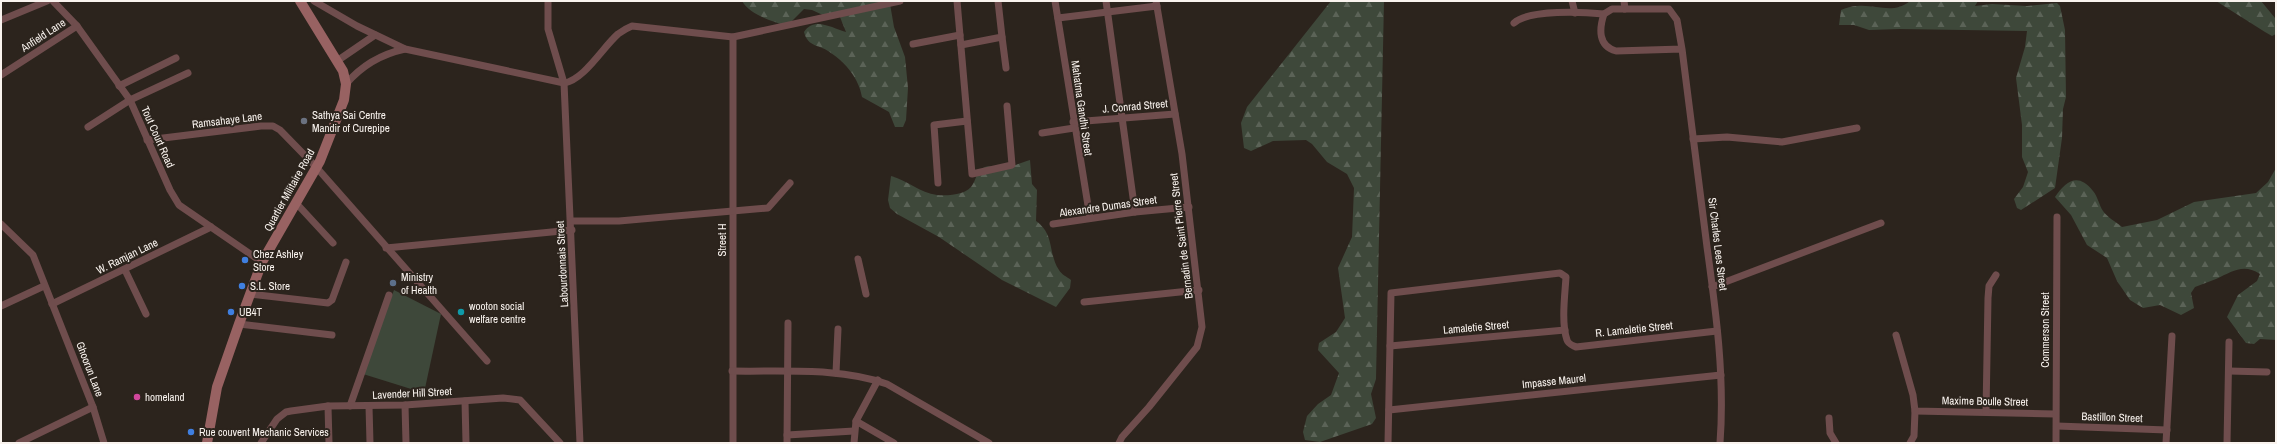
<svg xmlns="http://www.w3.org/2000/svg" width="2277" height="444" font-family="'Archivo Narrow',sans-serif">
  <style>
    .green { fill: #3e483a }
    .forest { fill: url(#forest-firs) }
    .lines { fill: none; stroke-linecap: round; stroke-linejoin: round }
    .street { stroke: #6f4d4d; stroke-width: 7 }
    .secondary { stroke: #986262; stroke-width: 10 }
    .worship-dot { fill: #6b7280; stroke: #2c241d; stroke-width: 1.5 }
    .shop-dot { fill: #3f7fe0; stroke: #2c241d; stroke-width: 1.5 }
    .service-dot { fill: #5c6f8a; stroke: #2c241d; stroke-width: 1.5 }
    .culture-dot { fill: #0f9aa8; stroke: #2c241d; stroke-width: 1.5 }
    .hotel-dot { fill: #d1479c; stroke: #2c241d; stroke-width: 1.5 }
    .labels { text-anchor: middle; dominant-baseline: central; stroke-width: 4; stroke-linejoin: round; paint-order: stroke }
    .street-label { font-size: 11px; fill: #f9f3ee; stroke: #2c241d }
    .poi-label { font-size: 11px; fill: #f9f3ee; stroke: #2c241d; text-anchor: start }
  </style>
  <defs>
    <pattern id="forest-firs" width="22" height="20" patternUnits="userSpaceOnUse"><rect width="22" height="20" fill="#3e483a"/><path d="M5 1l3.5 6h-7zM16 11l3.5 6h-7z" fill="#5b6357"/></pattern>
  </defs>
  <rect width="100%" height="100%" fill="#2c241d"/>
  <path class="green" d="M394,290L441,314L424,393L363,374Z"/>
  <g class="forest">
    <path d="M742,1H896L890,4L894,27L905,57L908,88L906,120L903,127H895L889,112L862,97C859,79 846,63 831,53C820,44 808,48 804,32C814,16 832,28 846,32L840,17L825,16L812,10L804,9L787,26C772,21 750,15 742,1Z"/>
    <path d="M1331,1H1384L1376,379L1371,394L1376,418L1372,424L1320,442L1305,440L1303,432L1307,416L1318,404L1331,395L1339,373L1318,350L1319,343L1336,332L1345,318L1338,268L1352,237L1354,188L1347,174L1327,162L1312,144L1306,140L1273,141L1251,151L1244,148L1241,123L1247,107Z"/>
    <path d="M1910,1H1978L1975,6L1992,4L2027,6L2057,3L2060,6L2065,30L2066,97L2063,109L2062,138L2055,188L2021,210L2017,208L2014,199L2023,187L2028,172L2022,157V125L2016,78L2025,47L2027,31L1900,29L1869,30L1854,25H1839L1841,10C1846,8 1852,6 1857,6C1876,4 1893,15 1910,1Z"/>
    <path d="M2216,1H2261L2275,18L2276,34L2272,36L2265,32Z"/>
    <path d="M1030,160L1032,184L1037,190L1036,221C1055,234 1048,254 1059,270C1061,274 1067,277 1071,280L1070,288L1056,307L1002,280L939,237L897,214L890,208L888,200L891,176C907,180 920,193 937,195C948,196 968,195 973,184C977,177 977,170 985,167C989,165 995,168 1000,168C1009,168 1021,163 1030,160Z"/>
    <path d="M2276,168V340L2260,339L2254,344L2246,343L2227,317L2238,295L2257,281L2260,274C2243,263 2232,272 2216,279C2209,282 2202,284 2195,287L2191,293L2194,308L2181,315L2160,305L2143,308L2130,300L2117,281L2107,258L2087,245L2071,215L2055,197C2066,181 2078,172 2093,191C2098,197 2099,205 2103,211C2107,217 2116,222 2122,227L2157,220L2194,202L2256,193L2268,182Z"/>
  </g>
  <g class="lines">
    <g class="street">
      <path d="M53,1L77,26L130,100L170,190L179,205L262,262"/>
      <path d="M314,1L357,26L405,49L564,83C584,80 603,47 618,34C622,31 627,28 632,26L733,37L900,1"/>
      <path d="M548,1V29L564,83L580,443"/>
      <path d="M957,1L972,174L1012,165L1007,106"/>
      <path d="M1055,1L1090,218"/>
      <path d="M1106,1L1135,212"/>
      <path d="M1572,1L1575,13"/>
      <path d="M1624,1L1625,9"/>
      <path d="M1058,18L1157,6"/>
      <path d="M1,20L47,1"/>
      <path d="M1514,23C1529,9 1584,12 1604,14"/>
      <path d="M733,37V443"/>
      <path d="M1002,37L1006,68"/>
      <path d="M913,44L960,35"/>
      <path d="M961,45L1002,37L998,1"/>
      <path d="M1682,49L1616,51C1598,46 1599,29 1604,14L1612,9H1669L1677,20L1682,49C1690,115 1699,181 1707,247C1716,312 1725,378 1720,443"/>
      <path d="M337,61L375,35"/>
      <path d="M1,75L77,26"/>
      <path d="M346,84C362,65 382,54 405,49"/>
      <path d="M119,86L176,58"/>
      <path d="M1073,122L1175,114"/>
      <path d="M88,127L130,100L188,73"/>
      <path d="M1042,133L1074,128"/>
      <path d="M1693,139L1727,137L1782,142L1857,128"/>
      <path d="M147,140L261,126H273L280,130L317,168L487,361"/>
      <path d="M938,183L934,125L967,121"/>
      <path d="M297,204L333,243"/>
      <path d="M571,221H619L768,208L790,183"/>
      <path d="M1,224L33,255L93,407L104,443"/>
      <path d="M1053,224L1135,212L1189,207"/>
      <path d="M386,248L572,230"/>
      <path d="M858,259L866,294"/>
      <path d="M125,270L146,314"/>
      <path d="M1712,287L1881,223"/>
      <path d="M250,294L328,303L332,300L346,262"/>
      <path d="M1084,302L1199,290"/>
      <path d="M52,304L211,227"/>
      <path d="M1,306L44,286"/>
      <path d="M239,324L332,335"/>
      <path d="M1896,335L1913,395L1915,411L2055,414"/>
      <path d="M1390,346L1565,330"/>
      <path d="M732,371C783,372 839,367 887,384L989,443"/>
      <path d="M2229,371L2267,372"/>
      <path d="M836,373L838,329"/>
      <path d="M465,401L466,443"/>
      <path d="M405,405L406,443"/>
      <path d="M328,406L329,443"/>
      <path d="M350,406L389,295"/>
      <path d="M369,406L370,443"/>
      <path d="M1389,410L1721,375"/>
      <path d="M1986,412L1988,298L1989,286L1996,275"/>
      <path d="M1829,418L1830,433L1836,443"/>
      <path d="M856,421L894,443"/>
      <path d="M2057,426L2167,430"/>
      <path d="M787,435L854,431"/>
      <path d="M19,443L93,407"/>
      <path d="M261,443L277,419L286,412L291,411L328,406L405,405L503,398L520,400L560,443"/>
      <path d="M787,443L788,323"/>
      <path d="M854,443L856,421L878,380"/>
      <path d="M1119,443L1122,437L1149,407L1197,347L1202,327L1182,154L1156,1"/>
      <path d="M1388,443L1391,293L1560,273L1566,277C1565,294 1561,323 1567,340C1568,344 1572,345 1576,347L1717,331"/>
      <path d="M1910,443L1914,436L1915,411"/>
      <path d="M2056,443L2057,217"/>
      <path d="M2166,443L2172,336"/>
      <path d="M2227,443L2229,342"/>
    </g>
    <path class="secondary" d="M207,443L217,387L239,324L262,262L320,161L344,100L346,84L343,71L300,1"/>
  </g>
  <circle class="worship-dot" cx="304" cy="121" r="4"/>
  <g class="shop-dot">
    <circle cx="245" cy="260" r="4"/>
    <circle cx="242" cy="286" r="4"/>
    <circle cx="231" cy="312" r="4"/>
    <circle cx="191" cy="432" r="4"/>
  </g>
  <circle class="service-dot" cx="393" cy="283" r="4"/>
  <circle class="culture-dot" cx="461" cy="312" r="4"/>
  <circle class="hotel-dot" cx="137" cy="397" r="4"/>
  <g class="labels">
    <g class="street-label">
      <text transform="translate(43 35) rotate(-33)">Anfield Lane</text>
      <text transform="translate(1135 106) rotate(-5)">J. Conrad Street</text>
      <text transform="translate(1082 108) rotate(82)">Mahatma Gandhi Street</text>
      <text transform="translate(227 120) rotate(-7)">Ramsahaye Lane</text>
      <text transform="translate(158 137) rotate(66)">Tout Court Road</text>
      <text transform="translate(289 190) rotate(-61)">Quartier Militaire Road</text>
      <text transform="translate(1108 206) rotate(-8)">Alexandre Dumas Street</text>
      <text transform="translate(1181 236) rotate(-97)">Bernadin de Saint Pierre Street</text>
      <text transform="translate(722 240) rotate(-90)">Street H</text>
      <text transform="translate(1718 244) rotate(83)">Sir Charles Lees Street</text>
      <text transform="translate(127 256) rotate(-26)">W. Ramjan Lane</text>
      <text transform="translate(562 264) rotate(-93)">Labourdonnais Street</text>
      <text transform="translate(1476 327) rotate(-5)">Lamaletie Street</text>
      <text transform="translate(1634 329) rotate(-6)">R. Lamaletie Street</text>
      <text transform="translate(2045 330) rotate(-90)">Commerson Street</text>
      <text transform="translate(90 369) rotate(69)">Ghoorun Lane</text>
      <text transform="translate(1554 381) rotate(-6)">Impasse Maurel</text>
      <text transform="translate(412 393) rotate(-3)">Lavender Hill Street</text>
      <text transform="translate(1985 401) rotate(1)">Maxime Boulle Street</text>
      <text transform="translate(2112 417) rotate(2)">Bastillon Street</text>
    </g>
    <g class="poi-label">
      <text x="312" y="115">Sathya Sai Centre<tspan x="312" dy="13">Mandir of Curepipe</tspan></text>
      <text x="253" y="254">Chez Ashley<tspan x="253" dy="13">Store</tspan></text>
      <text x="401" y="277">Ministry<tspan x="401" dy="13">of Health</tspan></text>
      <text x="250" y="286">S.L. Store</text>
      <text x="469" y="306">wooton social<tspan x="469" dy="13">welfare centre</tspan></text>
      <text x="239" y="312">UB4T</text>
      <text x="145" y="397">homeland</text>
      <text x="199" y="432">Rue couvent Mechanic Services</text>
    </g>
  </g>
  <rect width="2277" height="444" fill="none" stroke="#f9f3ee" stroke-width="4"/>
</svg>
